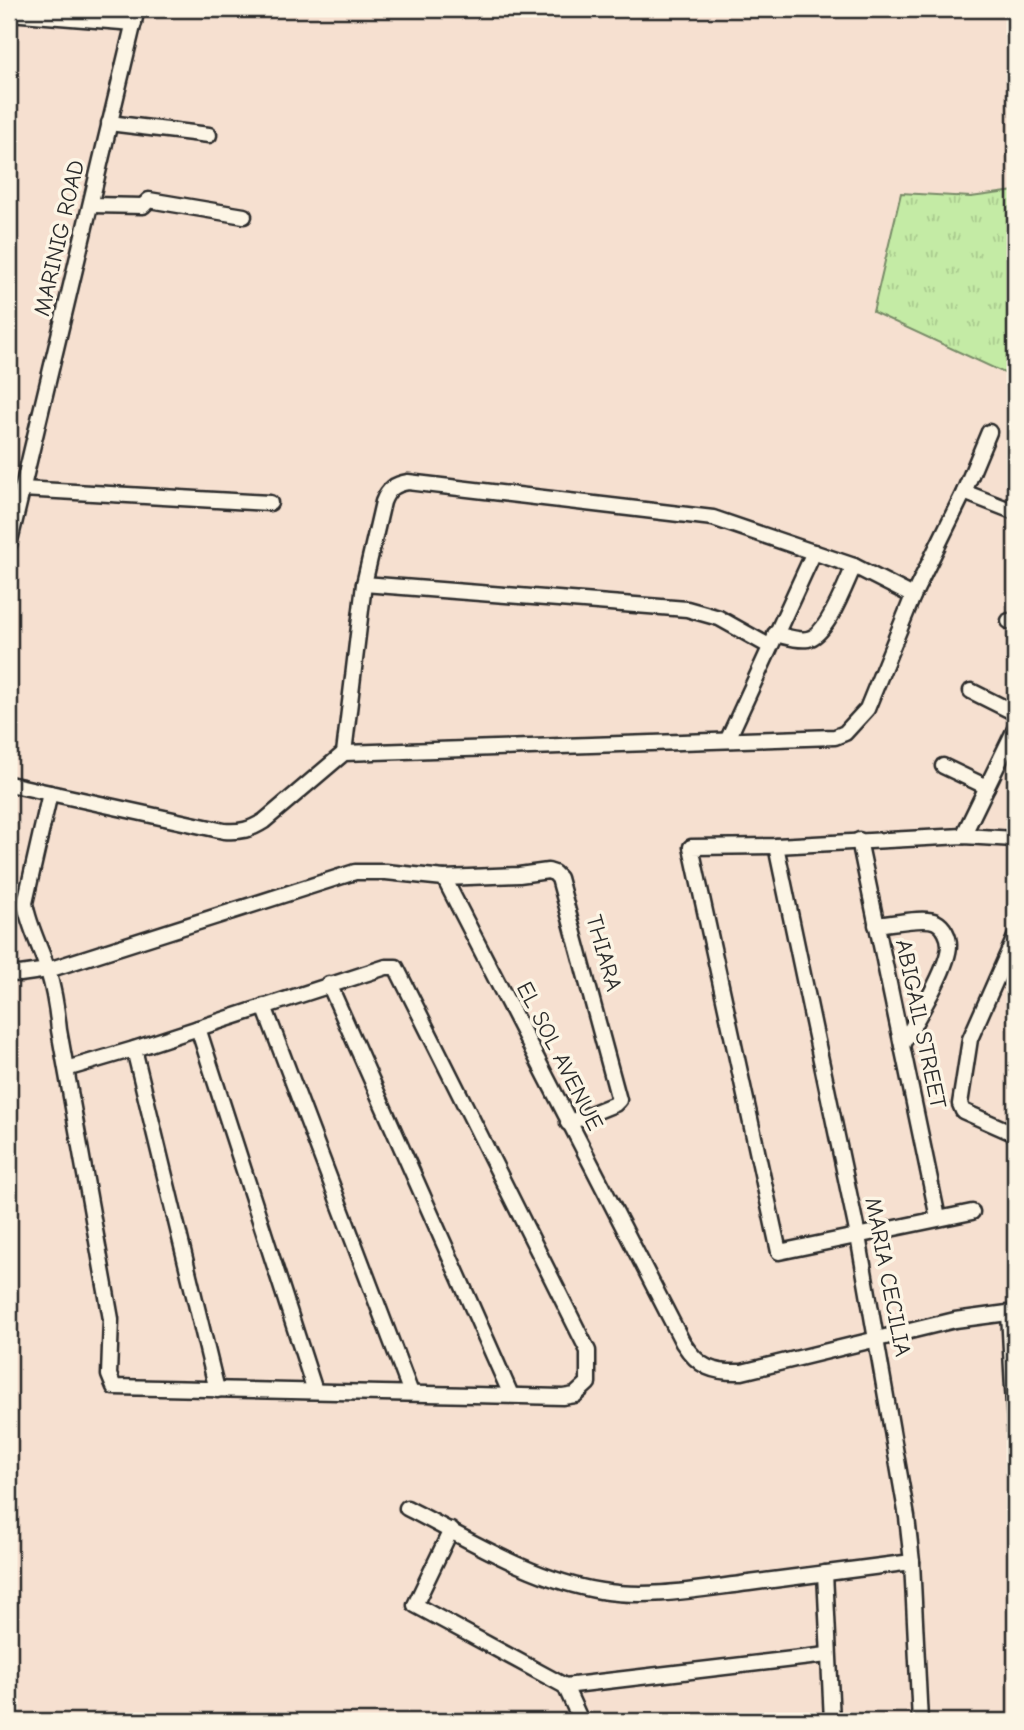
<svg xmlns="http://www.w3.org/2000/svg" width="1024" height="1730" font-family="'Comic Neue',sans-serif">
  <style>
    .grass { fill: url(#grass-tufts); stroke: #788b68; stroke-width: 2 }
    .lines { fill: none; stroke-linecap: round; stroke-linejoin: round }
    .minor-casing { stroke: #2b2b2b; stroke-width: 19 }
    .minor { stroke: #fcf5e5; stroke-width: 14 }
    .labels { text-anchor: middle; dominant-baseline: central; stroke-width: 7; stroke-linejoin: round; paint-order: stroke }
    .street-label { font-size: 23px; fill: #2b2b2b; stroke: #fcf5e5 }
  </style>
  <defs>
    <pattern id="grass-tufts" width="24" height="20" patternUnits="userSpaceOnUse" patternTransform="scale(1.75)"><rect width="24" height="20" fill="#c4eba5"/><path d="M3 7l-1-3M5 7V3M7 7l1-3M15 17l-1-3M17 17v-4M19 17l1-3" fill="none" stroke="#a9ca8e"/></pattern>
  </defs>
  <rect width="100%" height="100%" fill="#f6e0d0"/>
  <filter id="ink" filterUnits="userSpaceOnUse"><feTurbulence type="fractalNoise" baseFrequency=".0143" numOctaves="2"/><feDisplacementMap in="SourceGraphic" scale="14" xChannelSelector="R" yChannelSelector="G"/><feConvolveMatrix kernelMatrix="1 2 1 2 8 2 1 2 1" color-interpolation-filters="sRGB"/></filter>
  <g filter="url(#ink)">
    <path class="grass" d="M1015,191V378L873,312L901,193L971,197Z"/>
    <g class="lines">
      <defs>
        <g id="minor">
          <path d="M9,13L134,23"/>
          <path d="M109,123L209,135"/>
          <path d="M92,205L143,206L149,200L244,216"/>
          <path d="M22,489L270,503"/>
          <path d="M964,492L1015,512"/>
          <path d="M9,545L137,9"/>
          <path d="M364,584L687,609L719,618L769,646"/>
          <path d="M1009,621L1015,624"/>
          <path d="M775,634C785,636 797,641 808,639C827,636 846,583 854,566"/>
          <path d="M971,691L1015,713"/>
          <path d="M728,739L814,552"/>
          <path d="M344,753L364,584L383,502C388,489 395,484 408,482L713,518L854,566L913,596"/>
          <path d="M943,766L987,787"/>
          <path d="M9,784L224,831C241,832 250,830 264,821L344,753L835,737L845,733L867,709L913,596L964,492L989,432"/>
          <path d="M50,793L25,903C29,927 41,948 48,971C54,990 57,1010 59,1030L111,1319L109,1375L114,1387L563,1397L575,1395L588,1383V1351L396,967H386L134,1049L66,1069"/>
          <path d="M963,836L1015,729"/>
          <path d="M859,840L938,1218"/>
          <path d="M776,846L858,1236L907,1517L912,1562L920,1721"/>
          <path d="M444,878L519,875L548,871L554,873L559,878L619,1100L615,1104L568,1123"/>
          <path d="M876,925C891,924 924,916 936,922C944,926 949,937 949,945C949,968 914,1023 902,1045"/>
          <path d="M1015,937L970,1039L960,1104L963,1111L1015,1134"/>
          <path d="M9,973L20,974L48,970L355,872H386L444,878L683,1343C699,1368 713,1373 742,1372L955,1320L1015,1312"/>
          <path d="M329,984L511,1395"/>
          <path d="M264,1006L411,1393"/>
          <path d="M198,1028L315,1391"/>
          <path d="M134,1049L217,1390"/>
          <path d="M972,1212L779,1252L691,847L776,846L963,836L1015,839"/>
          <path d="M1009,1313L1015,1426"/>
          <path d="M407,1508C468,1539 532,1580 601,1591C650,1599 700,1589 749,1583C803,1576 858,1569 912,1562"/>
          <path d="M451,1530L415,1605L565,1686L581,1721"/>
          <path d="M825,1573L832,1721"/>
          <path d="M565,1686L827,1655"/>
        </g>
      </defs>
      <use href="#minor" class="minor-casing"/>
      <use href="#minor" class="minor"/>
    </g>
  </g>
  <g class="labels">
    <g class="street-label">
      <text transform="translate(59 238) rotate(-77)">MARINIG ROAD</text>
      <text transform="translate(604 953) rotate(74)">THIARA</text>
      <text transform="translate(921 1024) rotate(78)">ABIGAIL STREET</text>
      <text transform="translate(560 1056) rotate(63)">EL SOL AVENUE</text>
      <text transform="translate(888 1277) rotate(79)">MARIA CECILIA</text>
    </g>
  </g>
  <rect width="1024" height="1730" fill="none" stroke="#fcf5e5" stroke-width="35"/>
  <rect x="18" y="18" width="989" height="1695" fill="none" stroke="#2b2b2b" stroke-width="2.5" filter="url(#ink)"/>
</svg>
